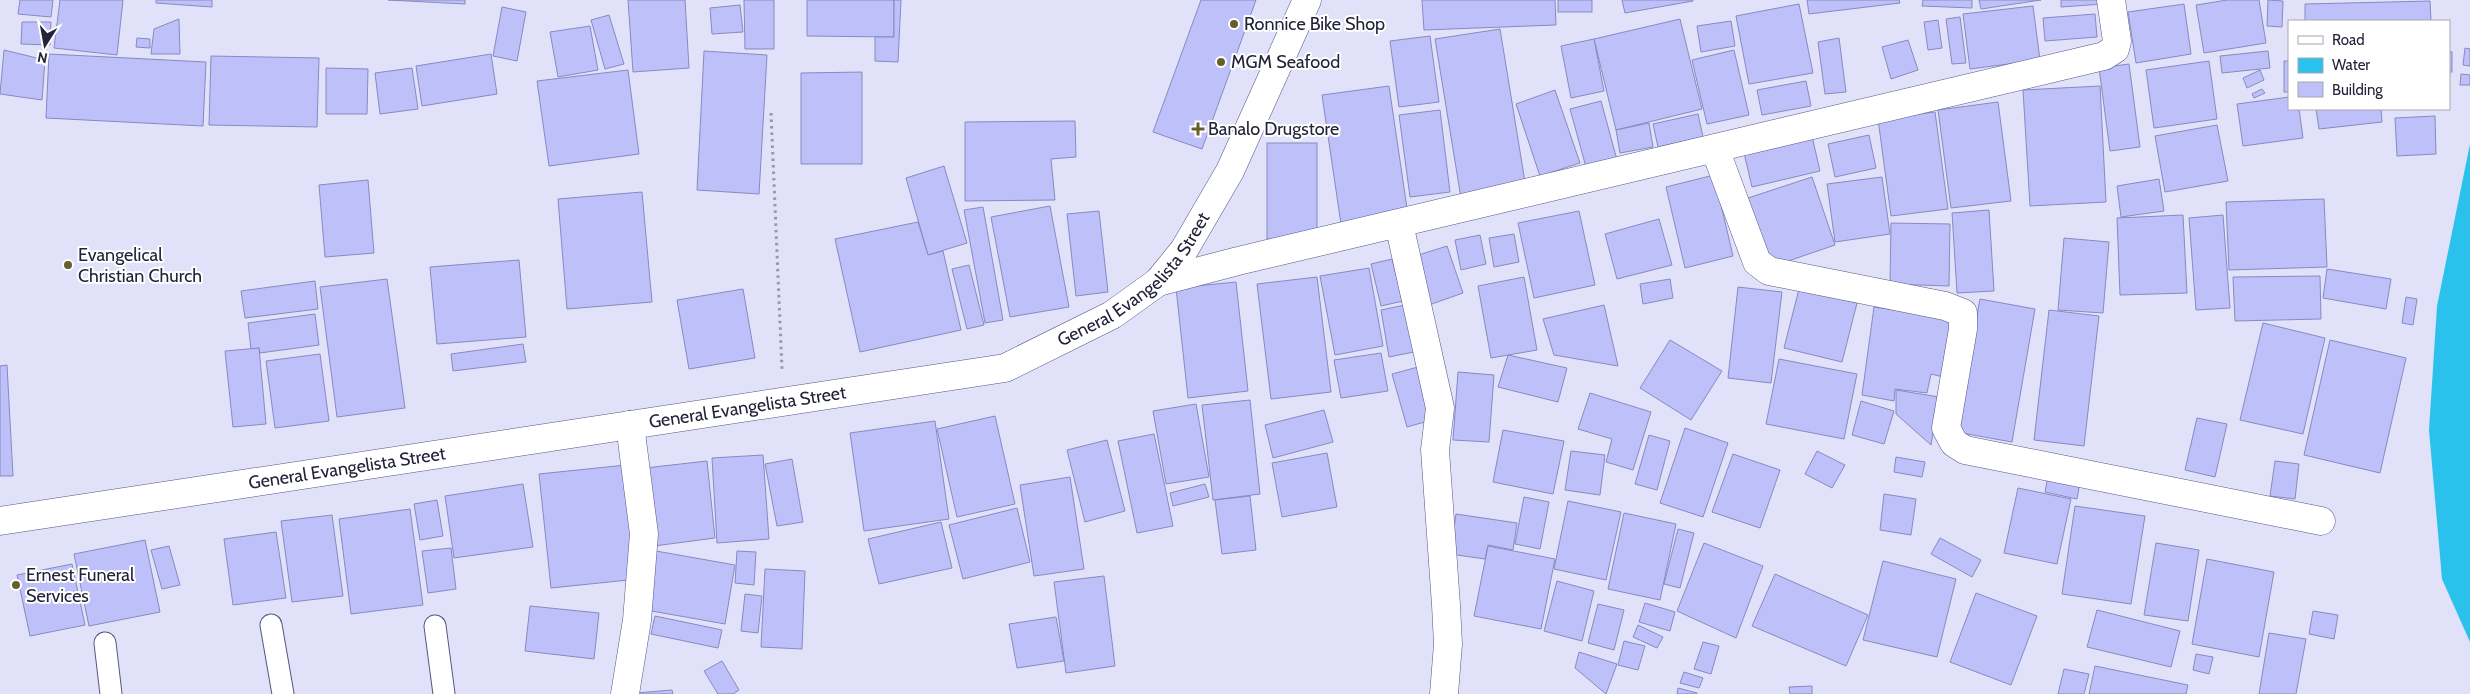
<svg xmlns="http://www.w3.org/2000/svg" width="2470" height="694" font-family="Cabin,sans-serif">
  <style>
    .water { fill: #2ac2ed }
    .building { fill: #bec0fa; stroke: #8889c0 }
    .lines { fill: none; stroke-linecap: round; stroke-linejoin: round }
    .lane-casing { stroke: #555487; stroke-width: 23 }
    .street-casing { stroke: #555487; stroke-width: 29 }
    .secondary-casing { stroke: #555487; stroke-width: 29 }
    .path { stroke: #9596ad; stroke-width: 3; stroke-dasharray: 2.5 4; stroke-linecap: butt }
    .lane { stroke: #fff; stroke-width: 21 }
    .street { stroke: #fff; stroke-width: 28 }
    .secondary { stroke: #fff; stroke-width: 28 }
    .poi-dot { fill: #655f2b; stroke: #fff; stroke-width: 2 }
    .labels { text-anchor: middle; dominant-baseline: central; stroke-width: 4; stroke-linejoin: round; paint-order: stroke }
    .poi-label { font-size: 18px; fill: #222238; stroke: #fff; text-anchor: start }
    .street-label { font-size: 18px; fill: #222238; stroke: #fff }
  </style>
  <rect width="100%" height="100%" fill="#e1e2fa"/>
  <path class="water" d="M2470,144V642L2442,579L2429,430L2437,306Z"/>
  <g class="building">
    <path d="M20,0H53L51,17L18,14Z"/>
    <path d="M60,0H123L117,55L54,48Z"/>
    <path d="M156,0H212V7L156,3Z"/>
    <path d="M388,0H465V4Z"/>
    <path d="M628,0H685L689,68L633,72Z"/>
    <path d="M744,0H774V49H745Z"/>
    <path d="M807,0H894V37L807,36Z"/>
    <path d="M894,0H901L898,62L875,61V37H894Z"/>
    <path d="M1201,0H1256L1202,149L1153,132Z"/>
    <path d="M1422,0H1555L1556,25L1424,30Z"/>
    <rect x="1558" y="0" width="34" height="12"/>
    <path d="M1622,0H1693V1L1625,13Z"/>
    <path d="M1807,0H1899L1900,3L1809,14Z"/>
    <path d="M1923,0H1972V8L1922,6Z"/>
    <path d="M1979,0H2041L1981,9Z"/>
    <path d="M2061,0H2102L2103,4L2061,7Z"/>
    <path d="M2227,0H2259L2266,43L2204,53L2196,5Z"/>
    <path d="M2268,0L2283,1L2282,27L2267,26Z"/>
    <path d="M2430,1L2431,21H2305V4Z"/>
    <path d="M1799,4L1813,73L1749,84L1736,16Z"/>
    <path d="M2184,4L2191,54L2136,63L2128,12Z"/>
    <path d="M740,5L743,32L712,34L710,8Z"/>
    <path d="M2033,6L2040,60L1970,69L1963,14Z"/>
    <path d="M502,7L526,12L517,61L493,56Z"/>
    <path d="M2095,14L2097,37L2045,41L2043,18Z"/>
    <path d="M609,15L624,64L605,69L591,20Z"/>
    <path d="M1960,17L1966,63L1952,64L1946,19Z"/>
    <path d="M179,19L180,54H151L154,29Z"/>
    <path d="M1680,19L1702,109L1616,130L1594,39Z"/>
    <path d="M1938,20L1942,48L1928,50L1924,22Z"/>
    <path d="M1731,21L1735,46L1701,52L1697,26Z"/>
    <path d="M22,22H51L50,45L21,44Z"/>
    <path d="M590,26L598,70L558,77L550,32Z"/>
    <path d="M1500,29L1526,188L1461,198L1435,39Z"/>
    <path d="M1430,36L1439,102L1399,107L1390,41Z"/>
    <path d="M137,38L150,39V48L136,47Z"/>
    <path d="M1839,38L1846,92L1825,94L1818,42Z"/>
    <path d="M1594,39L1604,91L1571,98L1561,46Z"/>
    <path d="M1908,40L1918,70L1891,79L1882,47Z"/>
    <path d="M2465,48L2470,49V66L2463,65Z"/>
    <path d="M4,50L45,60L42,100L0,94Z"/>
    <path d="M1734,50L1749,115L1707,124L1692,60Z"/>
    <path d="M704,51L767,55L759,194L697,190Z"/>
    <path d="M2268,51L2270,68L2222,73L2220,56Z"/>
    <rect x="2449" y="52" width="3" height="20"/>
    <path d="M49,54L206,62L203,126L46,118Z"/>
    <path d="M491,54L497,94L422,106L416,66Z"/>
    <path d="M211,56L319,58L317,127L209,125Z"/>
    <path d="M2209,61L2217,119L2154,128L2146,70Z"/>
    <rect x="2284" y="61" width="5" height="31"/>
    <path d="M2129,64L2140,147L2110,151L2099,68Z"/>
    <path d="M326,68L368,69L367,114H326Z"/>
    <path d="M412,68L418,109L380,114L375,73Z"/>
    <path d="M628,70L639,154L549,166L537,81Z"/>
    <path d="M2260,70L2264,80L2247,88L2243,78Z"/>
    <path d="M862,72V164H801V73Z"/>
    <path d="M2461,74L2470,75V85H2460Z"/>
    <path d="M1806,81L1811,106L1762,115L1757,90Z"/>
    <path d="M1389,86L1408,215L1341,224L1322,95Z"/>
    <path d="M2100,86L2106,202L2030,206L2023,90Z"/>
    <path d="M2262,89L2265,93L2254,98L2252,94Z"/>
    <path d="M1555,90L1580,163L1540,176L1516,104Z"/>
    <path d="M2289,97V109H2299L2303,138L2243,146L2237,104Z"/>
    <path d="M1601,101L1617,160L1586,167L1570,109Z"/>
    <path d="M1998,102L2011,201L1951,208L1938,110Z"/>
    <path d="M2316,109H2381L2382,122L2319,129Z"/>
    <path d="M1440,110L1450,192L1410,197L1399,115Z"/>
    <path d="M1935,112L1948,209L1891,216L1878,119Z"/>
    <path d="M1698,114L1703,137L1658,147L1653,124Z"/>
    <path d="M2435,116L2436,154L2397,156L2395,118Z"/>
    <path d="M1075,121L1076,157L1051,159L1055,200L965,201V122Z"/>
    <path d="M1649,123L1653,147L1620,153L1616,130Z"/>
    <path d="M2217,125L2228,181L2165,192L2155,136Z"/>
    <path d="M1811,132L1820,171L1752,187L1743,149Z"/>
    <path d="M1869,135L1876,168L1835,177L1828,144Z"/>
    <rect x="1267" y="143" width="50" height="96"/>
    <path d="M944,166L967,243L928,255L906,178Z"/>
    <path d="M1714,175L1733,256L1685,268L1666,187Z"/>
    <path d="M1812,177L1835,245L1765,269L1742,200Z"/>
    <path d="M1882,177L1890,234L1835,242L1827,184Z"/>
    <path d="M2159,179L2164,211L2121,217L2117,186Z"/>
    <path d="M368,180L374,253L325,257L319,185Z"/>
    <path d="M642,192L652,302L567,309L558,199Z"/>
    <path d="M2324,199L2327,267L2229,270L2226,202Z"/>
    <path d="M1050,206L1069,307L1010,317L991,217Z"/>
    <path d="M983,207L1003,320L985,323L964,210Z"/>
    <path d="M1989,210L1994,291L1957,293L1952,213Z"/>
    <path d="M1099,211L1108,292L1076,296L1067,214Z"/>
    <path d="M1579,211L1595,285L1534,298L1518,223Z"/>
    <path d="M2183,215L2187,293L2120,295L2117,218Z"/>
    <path d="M2223,215L2230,308L2196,310L2189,218Z"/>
    <path d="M1659,219L1672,265L1617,279L1605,234Z"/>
    <path d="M918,222L928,255L943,251L961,330L860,352L835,239Z"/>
    <path d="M1891,223L1950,224L1949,286L1890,284Z"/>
    <path d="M1514,234L1519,262L1494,267L1489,238Z"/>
    <path d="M1480,235L1486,264L1461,270L1455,240Z"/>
    <path d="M2064,238L2109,242L2103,313L2058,310Z"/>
    <path d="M1447,246L1463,293L1429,305L1412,257Z"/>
    <path d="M1392,259L1403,301L1381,306L1371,264Z"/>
    <path d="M519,260L526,337L437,344L430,267Z"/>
    <path d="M969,265L984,325L967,329L952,269Z"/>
    <path d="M1369,268L1383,346L1335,355L1320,276Z"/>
    <path d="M2327,269L2391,279L2386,309L2323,298Z"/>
    <path d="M2320,276L2321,319L2235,321L2233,277Z"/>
    <path d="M1317,277L1331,392L1271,399L1257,284Z"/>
    <path d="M1524,277L1537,350L1491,358L1478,286Z"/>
    <path d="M387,279L405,408L337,417L320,287Z"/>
    <path d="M1670,279L1673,298L1643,304L1640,284Z"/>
    <path d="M315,281L318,309L245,318L241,291Z"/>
    <path d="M1236,282L1248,391L1188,398L1176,288Z"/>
    <path d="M1738,287L1782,292L1771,383L1728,378Z"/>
    <path d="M743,289L755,358L689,369L677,300Z"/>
    <path d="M1799,289L1857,303L1842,362L1784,348Z"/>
    <path d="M2406,297L2417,299L2413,325L2402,323Z"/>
    <path d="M1980,299L2035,309L2012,442L1956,432Z"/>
    <path d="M1405,305L1414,352L1389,357L1381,310Z"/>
    <path d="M1604,305L1618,366L1554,355L1543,319Z"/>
    <path d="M1874,307L1951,318L1943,377L1931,374L1927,393L1895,389L1894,401L1862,395Z"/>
    <path d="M2049,310L2099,316L2084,446L2034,440Z"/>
    <path d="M315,314L319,345L260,353L259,348L251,349L248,323Z"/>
    <path d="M2263,323L2325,338L2303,434L2240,420Z"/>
    <path d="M1670,340L1722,371L1691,420L1640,388Z"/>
    <path d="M2330,340L2406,358L2380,473L2304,455Z"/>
    <path d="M523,344L526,362L453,371L451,354Z"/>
    <path d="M259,348L266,424L233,427L225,351Z"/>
    <path d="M1381,353L1388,391L1341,398L1334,360Z"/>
    <path d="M320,354L329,421L275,428L266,361Z"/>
    <path d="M1508,355L1567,368L1558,402L1498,387Z"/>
    <path d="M1779,359L1857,374L1844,439L1766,424Z"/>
    <path d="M7,365L13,476H0V366Z"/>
    <path d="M1418,367L1432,420L1407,427L1392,374Z"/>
    <path d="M1458,372L1494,375L1489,442L1453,440Z"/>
    <path d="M1896,390L1939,397L1931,445L1896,414Z"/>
    <path d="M1590,393L1651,412L1633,470L1606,462L1612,439L1578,429Z"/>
    <path d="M1250,400L1260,494L1213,500L1202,405Z"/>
    <path d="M1861,401L1894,411L1884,444L1852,435Z"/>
    <path d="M1196,404L1209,477L1166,484L1153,411Z"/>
    <path d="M1324,410L1333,442L1273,458L1265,425Z"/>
    <path d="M995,416L1015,504L957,517L937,429Z"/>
    <path d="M2197,418L2227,424L2215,477L2185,470Z"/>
    <path d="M935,421L949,519L864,531L850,433Z"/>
    <path d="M1685,428L1728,443L1703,517L1660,503Z"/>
    <path d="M1503,430L1564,441L1553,494L1493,482Z"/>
    <path d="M1154,434L1173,526L1137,533L1118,441Z"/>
    <path d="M1649,435L1670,441L1657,490L1635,484Z"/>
    <path d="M1107,440L1125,511L1085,522L1067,450Z"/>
    <path d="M1571,451L1605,455L1600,495L1565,490Z"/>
    <path d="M1817,451L1845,465L1832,488L1805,474Z"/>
    <path d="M1327,453L1337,507L1282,517L1272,463Z"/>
    <path d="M1733,454L1780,470L1760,528L1712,512Z"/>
    <path d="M763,455L769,539L717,543L712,458Z"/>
    <path d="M1896,457L1925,462L1922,477L1894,472Z"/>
    <path d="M792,459L803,522L777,526L765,464Z"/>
    <path d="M707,461L715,538L654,546L645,468Z"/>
    <path d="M2275,461L2299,464L2295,499L2270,496Z"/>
    <path d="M626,465L638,579L551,588L539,474Z"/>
    <path d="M2049,470L2081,477L2077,499L2045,492Z"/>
    <path d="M1070,477L1084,569L1034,576L1020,485Z"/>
    <path d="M523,484L533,547L454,558L445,496Z"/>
    <path d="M1205,484L1209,497L1173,506L1170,493Z"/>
    <path d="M2018,488L2071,499L2057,564L2004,553Z"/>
    <path d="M1884,494L1916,499L1911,535L1880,530Z"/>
    <path d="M1250,496L1256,550L1222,554L1215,500Z"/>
    <path d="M1524,497L1549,502L1540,549L1515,544Z"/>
    <path d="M437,500L443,536L420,540L414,504Z"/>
    <path d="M1568,501L1621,512L1606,580L1554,569Z"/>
    <path d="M2075,506L2145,516L2131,604L2062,594Z"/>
    <path d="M1017,508L1030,562L963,579L949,525Z"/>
    <path d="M410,509L423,605L351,614L339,519Z"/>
    <path d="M1624,513L1676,524L1660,600L1608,589Z"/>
    <path d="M1456,514L1517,523L1513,550L1488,545L1485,559L1450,554Z"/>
    <path d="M332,515L343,596L292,602L281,521Z"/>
    <path d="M941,522L952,568L879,584L868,539Z"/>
    <path d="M1678,529L1694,533L1680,588L1664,584Z"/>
    <path d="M276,532L286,598L233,605L224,539Z"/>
    <path d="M1940,538L1981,560L1972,577L1931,554Z"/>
    <path d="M145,540L160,612L89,626L74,554Z"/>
    <path d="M1704,543L1763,566L1736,638L1677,611Z"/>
    <path d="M2156,543L2199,550L2188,621L2144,615Z"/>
    <path d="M169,546L180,585L162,589L151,550Z"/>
    <path d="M1488,546L1555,559L1541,629L1474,616Z"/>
    <path d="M451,548L456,589L428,593L422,551Z"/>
    <path d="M656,551L735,565L725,624L646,610Z"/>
    <path d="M737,551L756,552L754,585L735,583Z"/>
    <path d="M2207,559L2274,572L2259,657L2192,644Z"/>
    <path d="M1883,561L1956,579L1937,657L1863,640Z"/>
    <path d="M72,564L85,625L30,636L17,575Z"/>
    <path d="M765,569L805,571L802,649L761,647Z"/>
    <path d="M1775,574L1868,615L1846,666L1752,626Z"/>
    <path d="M1104,576L1115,666L1066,673L1054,582Z"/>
    <path d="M1557,581L1594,591L1582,641L1544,631Z"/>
    <path d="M1976,593L2037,616L2011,685L1950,662Z"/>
    <path d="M745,594L762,596L758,633L741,631Z"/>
    <path d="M1645,603L1675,612L1670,631L1639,622Z"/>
    <path d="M1598,604L1624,610L1614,650L1588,643Z"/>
    <path d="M530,606L599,613L594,659L525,651Z"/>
    <path d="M2097,610L2180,631L2171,667L2087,647Z"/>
    <path d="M2313,611L2338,615L2334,639L2309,634Z"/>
    <path d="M655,616L722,630L718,648L651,634Z"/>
    <path d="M1056,617L1064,661L1017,668L1009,624Z"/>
    <path d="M1638,625L1663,637L1657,648L1633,637Z"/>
    <path d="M2269,633L2306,639L2296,694H2259Z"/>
    <path d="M1624,641L1645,646L1638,670L1618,665Z"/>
    <path d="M1703,642L1719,646L1711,674L1694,669Z"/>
    <path d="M1579,652L1617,664L1606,694L1575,668Z"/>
    <path d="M2196,654L2213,657L2209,674L2193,670Z"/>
    <path d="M722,661L739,690L733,694H718L704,671Z"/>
    <path d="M2095,666L2188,685L2186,694H2089Z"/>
    <path d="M2064,669L2089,674L2084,694H2058Z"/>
    <path d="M1684,672L1703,678L1699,688L1680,683Z"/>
    <path d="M1812,686V694H1790L1789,687Z"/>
    <path d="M1678,688L1697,693V694H1677Z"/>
    <path d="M672,690L673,694H635V693Z"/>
  </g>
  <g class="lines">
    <defs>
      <g id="lane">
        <path d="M271,625L283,694"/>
        <path d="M435,626L444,694"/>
        <path d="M105,643L111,694"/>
      </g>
      <g id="street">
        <path d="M1715,149L1757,262L1769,271L1945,306L1963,313V329L1946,428L1954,443L1965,450L2321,521"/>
        <path d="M1399,224L1440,408L1435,450L1446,605L1448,644L1444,694"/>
        <path d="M1158,282L1238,261L2104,56L2115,49L2117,41L2111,0"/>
        <path d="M625,694L637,620L644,534L630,425"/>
      </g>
      <g id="secondary">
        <path id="s1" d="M0,521L1005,368L1112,315L1158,282L1184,250L1230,171L1307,0"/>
      </g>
    </defs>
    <use href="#lane" class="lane-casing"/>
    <use href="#street" class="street-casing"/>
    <use href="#secondary" class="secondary-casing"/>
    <path class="path" d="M771,113L782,369"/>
    <use href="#lane" class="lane"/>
    <use href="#street" class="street"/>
    <use href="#secondary" class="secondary"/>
  </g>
  <g class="poi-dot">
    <circle cx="1234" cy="24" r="5"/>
    <circle cx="1221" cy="62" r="5"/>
    <path d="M1195.5 121.5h5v5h5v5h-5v5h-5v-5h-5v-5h5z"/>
    <circle cx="68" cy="265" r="5"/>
    <circle cx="16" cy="585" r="5"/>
  </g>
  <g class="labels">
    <g class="poi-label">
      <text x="1244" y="24">Ronnice Bike Shop</text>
      <text x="1231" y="62">MGM Seafood</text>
      <text x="1208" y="129">Banalo Drugstore</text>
      <text x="78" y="255">Evangelical<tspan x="78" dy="21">Christian Church</tspan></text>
      <text x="26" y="575">Ernest Funeral<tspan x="26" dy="21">Services</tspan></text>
    </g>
    <g class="street-label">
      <text stroke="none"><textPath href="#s1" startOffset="1176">General Evangelista Street</textPath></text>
      <text stroke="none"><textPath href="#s1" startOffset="756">General Evangelista Street</textPath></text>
      <text stroke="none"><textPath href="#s1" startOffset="351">General Evangelista Street</textPath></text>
    </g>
  </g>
  <rect x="2288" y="20" width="162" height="90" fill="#ffffff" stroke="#a7a7af"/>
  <rect x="2298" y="36" width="25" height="8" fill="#ffffff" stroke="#a7a7af"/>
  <text x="2332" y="45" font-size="15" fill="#222238">Road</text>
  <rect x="2298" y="58" width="25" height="15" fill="#2ac2ed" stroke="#a7a7af"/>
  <text x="2332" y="70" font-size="15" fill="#222238">Water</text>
  <rect x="2298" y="82" width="25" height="15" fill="#bec0fa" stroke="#a7a7af"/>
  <text x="2332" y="95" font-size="15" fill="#222238">Building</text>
  <g transform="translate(45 45) rotate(191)" stroke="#ffffff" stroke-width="4" paint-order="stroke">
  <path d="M0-4L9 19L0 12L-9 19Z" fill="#222238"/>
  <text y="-8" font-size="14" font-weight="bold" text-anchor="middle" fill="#222238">N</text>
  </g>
</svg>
